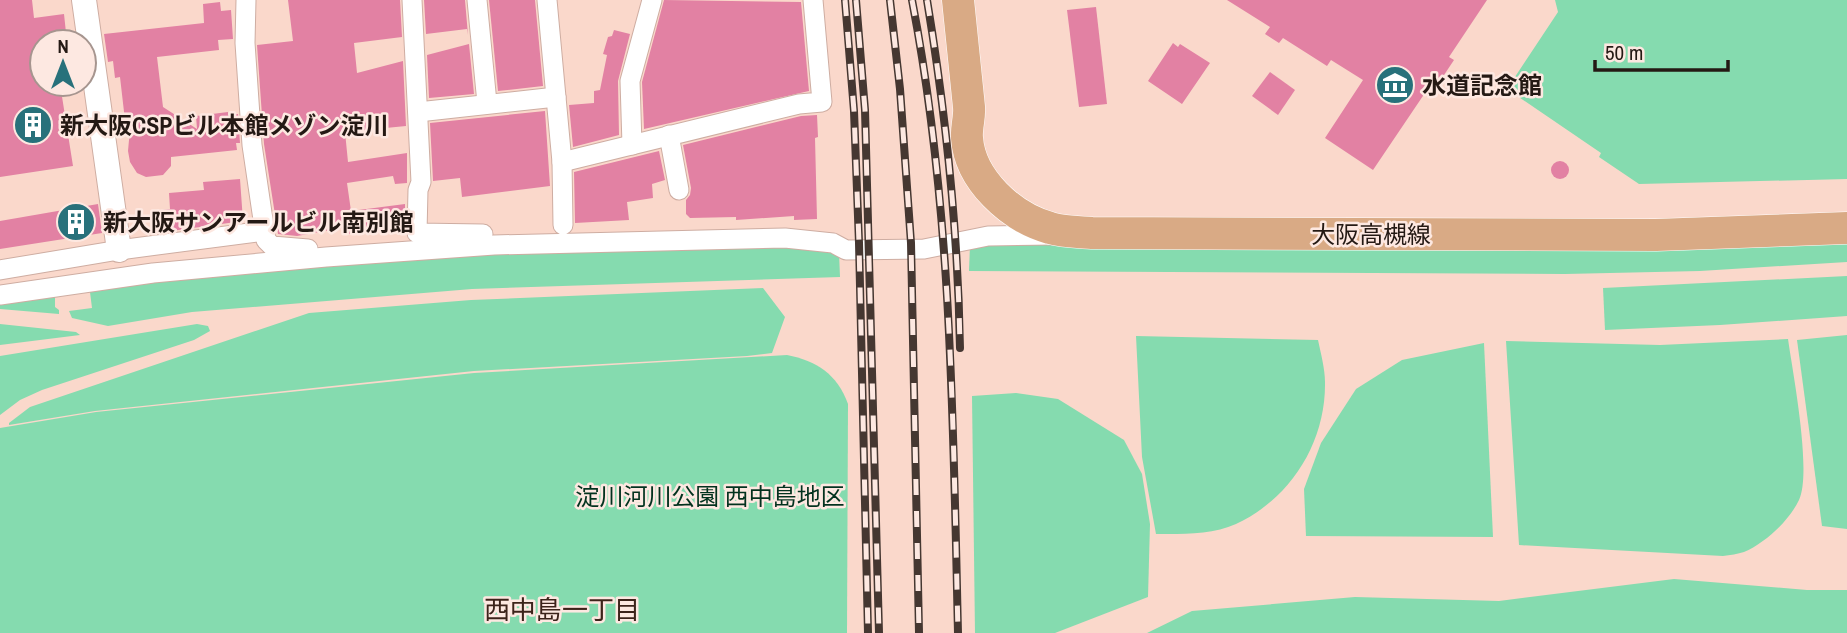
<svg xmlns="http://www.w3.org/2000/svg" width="1847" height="633" font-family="'Archivo Narrow','Noto Sans JP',sans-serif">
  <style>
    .green { fill: #85dbaf }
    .building { fill: #e281a3 }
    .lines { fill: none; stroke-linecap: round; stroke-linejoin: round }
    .minor-casing { stroke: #ceada2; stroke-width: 21 }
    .tertiary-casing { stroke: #ceada2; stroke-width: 26 }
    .primary-casing { stroke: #fff; stroke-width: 33 }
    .minor { stroke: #fff; stroke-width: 19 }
    .tertiary { stroke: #fff; stroke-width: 24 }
    .primary { stroke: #d9aa85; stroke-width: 32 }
    .rail-casing { stroke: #453731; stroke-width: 8 }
    .rail { stroke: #fde8e1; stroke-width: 5; stroke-dasharray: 16; stroke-linecap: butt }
    .labels { text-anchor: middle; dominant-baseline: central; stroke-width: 5; stroke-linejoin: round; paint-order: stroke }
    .poi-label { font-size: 24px; font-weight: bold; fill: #241914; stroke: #fde8e1; text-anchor: start }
    .street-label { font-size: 24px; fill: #241914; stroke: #fde8e1 }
    .park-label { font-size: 24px; fill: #02321e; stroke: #fde8e1 }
    .neighbourhood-label { font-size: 26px; fill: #3c231a; stroke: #fde8e1 }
  </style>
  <rect width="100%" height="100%" fill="#fad8cb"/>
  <g class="green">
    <path d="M1555,0H1847V179L1639,184L1599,157L1601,153L1507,89L1558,12Z"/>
    <path d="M1847,240V262L1700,271L1565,274L969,271L970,245Z"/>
    <path d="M792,246L839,252L840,277L472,289L192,312L108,326L72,318L69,311L92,308L90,292L55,295V307L59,310V314L0,309V300L62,290L400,257Z"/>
    <path d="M1847,276V316L1720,325L1605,330L1603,288Z"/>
    <path d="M763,288L785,317L772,353L747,356L474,371L95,411L9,425V423L30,407L309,313L471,300Z"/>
    <path d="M0,324L76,332L80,335L0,345Z"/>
    <path d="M197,324L208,326L210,331L194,340L42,390L20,400L0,415V356Z"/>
    <path d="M1847,335V529L1822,526L1797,340Z"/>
    <path d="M1136,336L1318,340C1321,354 1325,369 1325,382C1326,443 1290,499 1236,524C1212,535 1182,534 1156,534L1142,457Z"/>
    <path d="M1788,339C1793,374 1812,472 1799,500C1789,521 1765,543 1744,552C1738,554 1730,555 1723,556L1519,545L1506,341L1660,345Z"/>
    <path d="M1484,343L1493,537L1306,536L1304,489L1321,443L1356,389L1402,360Z"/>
    <path d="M787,355C817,361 837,374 848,404L847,633H0V428L96,412L474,373Z"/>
    <path d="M1016,393L1058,399L1124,440L1142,474L1150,524L1148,597L1055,633H975L972,396Z"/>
    <path d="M1674,579L1807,590H1847V633H1147L1192,611L1355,597L1499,601Z"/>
  </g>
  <g class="building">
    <path d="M0,0H32L34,18L64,14L67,42H42V84H60L73,166L0,177Z"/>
    <path d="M288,0H400L402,37L354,43L357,73L403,61L406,126L345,132L348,162L407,153V183L395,184L393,176L347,183L351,211L405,204V221L401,222L402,228L348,234V227L297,236L278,234L264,144L257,45L293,41Z"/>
    <path d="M424,0H465L468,35L467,29L426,34Z"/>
    <path d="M489,0H535L543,86L498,91Z"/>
    <path d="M664,0L801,2L809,91L644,129L642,82Z"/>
    <path d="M1227,0H1487L1449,57L1454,60L1436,87L1431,84L1373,170L1325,138L1363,80L1331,60L1327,66L1283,38L1279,43L1265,34L1270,27Z"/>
    <path d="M220,2L221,11L231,10L233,39L218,40L219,50L157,57L163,107L197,129L196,116L228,112V115L238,114L240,143H236L237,150L171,157V166L163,175L146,177L137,173L130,162L128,151L130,129H126L120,77L115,78L113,61L108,62L104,34L204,23L203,4Z"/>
    <path d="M1096,7L1107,104L1079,107L1067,10Z"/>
    <path d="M614,30L630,34L618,81L619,135L573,147L569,105L594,103V91L600,90L607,55L603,54L608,37L612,36Z"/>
    <path d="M1173,43L1178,47L1180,44L1210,63L1182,104L1148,81Z"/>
    <path d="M469,44L474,94L429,98L427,55Z"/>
    <path d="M1270,72L1295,90L1278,115L1252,96Z"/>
    <path d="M545,111L550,186L462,197L460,178L433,181L430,123Z"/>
    <path d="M817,115L818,137L815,138L817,219L794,220V216L736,220V217L690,218L686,214V200L690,195L691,188L683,145L801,116Z"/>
    <path d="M659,151L665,180L652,184L653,198L627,202L629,220L575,223L574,172Z"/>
    <circle cx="1560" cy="170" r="9"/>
    <path d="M240,179L243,221L157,233L155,211L170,209L169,193L204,190L203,182Z"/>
    <path d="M98,204L102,233L0,249V221Z"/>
  </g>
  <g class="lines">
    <defs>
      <g id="minor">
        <path d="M246,0L245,43L252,145L266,240L272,246L308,249"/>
        <path d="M412,0L421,182L418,190L417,233L483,234"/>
        <path d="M477,0L487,103"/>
        <path d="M547,0L562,162L563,225"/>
        <path d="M418,112L556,97"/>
        <path d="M669,135L679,190"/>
        <path d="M632,145L630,81L652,0"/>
        <path d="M562,162L799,104L822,102L813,0"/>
        <path d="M0,270L119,250L264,231"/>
        <path d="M0,295L153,273L326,257L494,245L785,238L833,243L846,250L924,249L988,236L1053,235"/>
      </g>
      <path id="tertiary" d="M84,0L119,250"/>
      <path id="primary" d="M958,0C962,36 965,71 969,107C970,117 966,128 967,138C970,180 1011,217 1050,228C1063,232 1078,232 1092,233L1656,235L1847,228"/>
    </defs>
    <use href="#minor" class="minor-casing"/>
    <use href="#tertiary" class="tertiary-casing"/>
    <use href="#primary" class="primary-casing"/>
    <use href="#minor" class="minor"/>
    <use href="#tertiary" class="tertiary"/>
    <use href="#primary" class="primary"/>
    <defs>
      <g id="rail">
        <path d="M845,0L854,111L859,243L868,633"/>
        <path d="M856,0L865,110L879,633"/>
        <path d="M890,0L900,89L911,243L919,633"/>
        <path d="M912,0C952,208 953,422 958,633"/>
        <path d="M927,0C946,115 958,231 960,348"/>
      </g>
    </defs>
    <use href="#rail" class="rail-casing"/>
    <use href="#rail" class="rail"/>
  </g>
  <defs>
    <symbol id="museum-disc" viewBox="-11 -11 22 22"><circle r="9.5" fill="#28717b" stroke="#fde8e1"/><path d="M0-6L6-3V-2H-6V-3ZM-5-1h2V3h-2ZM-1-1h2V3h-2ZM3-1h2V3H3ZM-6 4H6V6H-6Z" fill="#fff"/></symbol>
    <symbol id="building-disc" viewBox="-11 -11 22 22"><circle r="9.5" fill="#28717b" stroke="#fde8e1"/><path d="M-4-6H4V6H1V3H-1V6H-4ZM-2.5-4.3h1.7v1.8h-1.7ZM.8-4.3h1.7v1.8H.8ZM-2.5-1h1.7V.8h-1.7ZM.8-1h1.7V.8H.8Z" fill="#fff"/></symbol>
  </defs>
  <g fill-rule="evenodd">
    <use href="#museum-disc" x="1373" y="63" width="44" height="44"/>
    <use href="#building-disc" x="11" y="103" width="44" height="44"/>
    <use href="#building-disc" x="54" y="200" width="44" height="44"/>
  </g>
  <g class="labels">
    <g class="poi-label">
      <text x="1422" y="85">水道記念館</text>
      <text x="60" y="125">新大阪CSPビル本館メゾン淀川</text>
      <text x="103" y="222">新大阪サンアールビル南別館</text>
    </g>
    <g class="street-label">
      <text x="1371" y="234">大阪高槻線</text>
    </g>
    <g class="park-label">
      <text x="710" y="496">淀川河川公園 西中島地区</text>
    </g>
    <g class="neighbourhood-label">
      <text x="562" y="609">西中島一丁目</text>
    </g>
  </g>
  <g transform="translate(63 63)"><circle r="33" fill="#fde8e1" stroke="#a6958f" stroke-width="2"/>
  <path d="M0-5L12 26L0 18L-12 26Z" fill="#28717b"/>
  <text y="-10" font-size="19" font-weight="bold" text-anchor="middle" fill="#241914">N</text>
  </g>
  <path d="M1595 60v10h133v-10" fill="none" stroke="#241914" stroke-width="3.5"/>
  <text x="1605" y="60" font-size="21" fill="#241914" stroke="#fde8e1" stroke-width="5" paint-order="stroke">50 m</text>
</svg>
